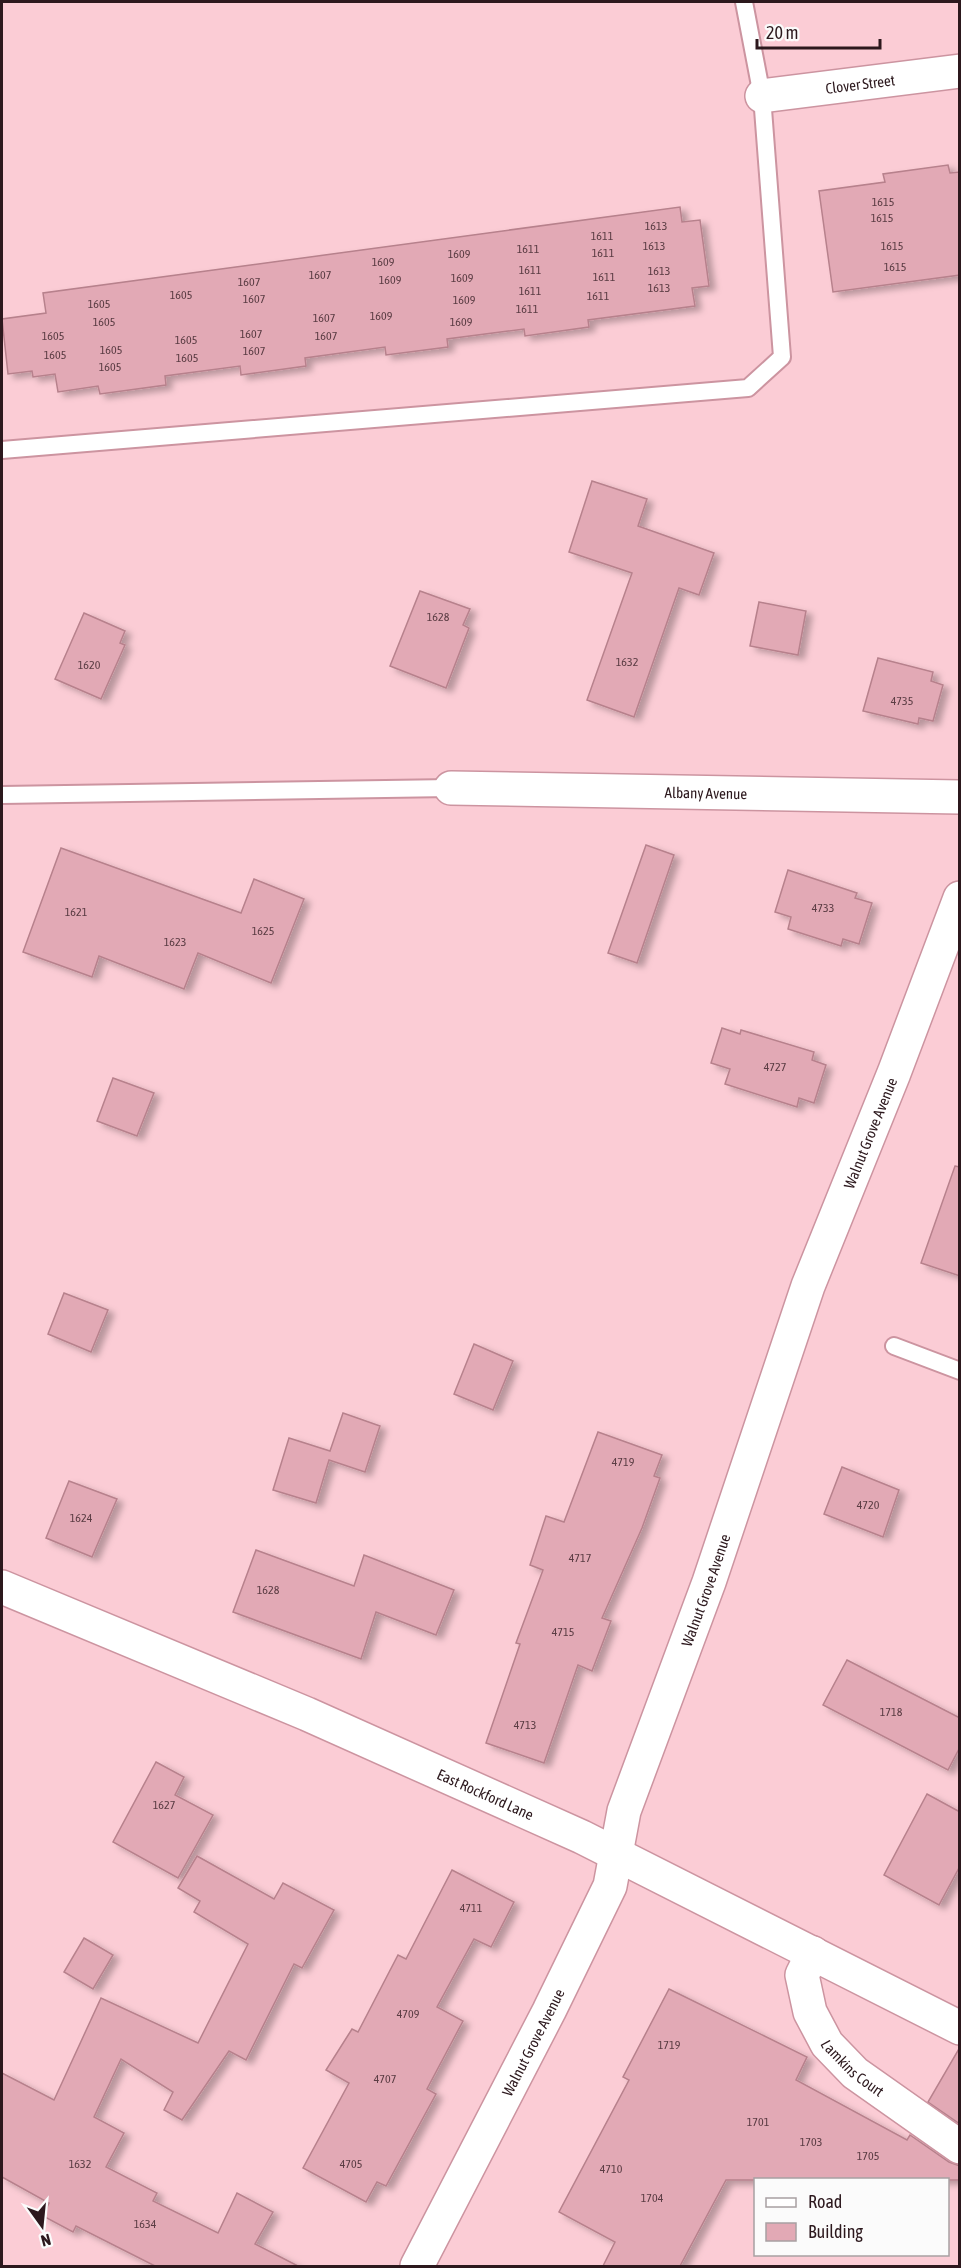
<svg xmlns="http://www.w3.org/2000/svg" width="961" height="2268" font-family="'Asap Condensed',sans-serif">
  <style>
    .building { fill: #e2a9b5; stroke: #b7818c; stroke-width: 1.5; filter: url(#shadow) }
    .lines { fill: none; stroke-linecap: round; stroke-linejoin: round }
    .lane-casing { stroke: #cc94a0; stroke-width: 20 }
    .street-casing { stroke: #cc94a0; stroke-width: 36 }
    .lane { stroke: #fff; stroke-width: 16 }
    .street { stroke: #fff; stroke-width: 33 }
    .labels { text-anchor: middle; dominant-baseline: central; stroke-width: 4.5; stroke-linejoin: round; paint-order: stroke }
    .number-label { font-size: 12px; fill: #5a3c43 }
    .street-label { font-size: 15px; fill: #2c181d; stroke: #fbfbfb }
  </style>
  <defs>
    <filter id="shadow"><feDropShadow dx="6" dy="4" stdDeviation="3" flood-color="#0004"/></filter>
  </defs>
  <rect width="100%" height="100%" fill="#fbccd5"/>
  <g class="building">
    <path d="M948,165L950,173L960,172V275L833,292L819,191L885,182L883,174Z"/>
    <path d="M680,207L682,222L700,220L709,286L692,288L695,306L588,320L589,327L525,336L524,329L447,339L448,347L386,355L385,347L305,358L306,366L241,375L240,366L165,376L166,385L100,394L98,386L58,392L55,374L33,377L32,371L8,374L2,319L46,313L43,293Z"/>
    <path d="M592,481L647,499L638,526L714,553L699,595L679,588L634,717L587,700L632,573L569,552Z"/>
    <path d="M420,591L470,609L463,625L469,628L446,688L390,666Z"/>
    <path d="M759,602L806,611L798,655L750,646Z"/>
    <path d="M84,613L125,631L120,643L125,645L101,699L55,679Z"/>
    <path d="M878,658L933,672L931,681L943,685L933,721L919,718L918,724L863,711Z"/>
    <path d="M646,845L674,855L637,963L608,953Z"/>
    <path d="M61,848L241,913L254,879L304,899L271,983L198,953L184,989L99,956L92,977L23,952Z"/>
    <path d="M788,870L857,893L855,898L872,903L859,944L843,939L841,946L788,929L791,917L775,912Z"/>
    <path d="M722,1028L740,1034L741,1030L814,1052L812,1060L826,1065L814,1103L799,1098L797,1107L725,1084L730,1069L711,1063Z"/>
    <path d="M113,1078L154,1093L137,1136L97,1121Z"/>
    <path d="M955,1166L960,1167V1276L921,1263Z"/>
    <path d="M64,1293L108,1310L91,1352L48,1334Z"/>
    <path d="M474,1344L513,1361L493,1410L454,1394Z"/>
    <path d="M343,1413L380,1426L365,1472L329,1460L316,1503L273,1490L289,1438L330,1451Z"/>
    <path d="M598,1432L662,1455L654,1476L660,1478L642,1528L602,1618L611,1621L592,1671L578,1665L544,1763L486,1743L520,1644L516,1643L543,1570L530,1565L546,1516L564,1522Z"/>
    <path d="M842,1467L899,1490L883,1537L824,1514Z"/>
    <path d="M69,1481L117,1499L92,1557L46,1538Z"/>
    <path d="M256,1550L354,1586L364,1555L454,1590L436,1635L376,1612L361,1659L233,1612Z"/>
    <path d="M847,1660L960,1718V1747L948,1770L823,1705Z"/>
    <path d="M156,1762L184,1777L175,1795L213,1815L178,1878L113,1842Z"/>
    <path d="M927,1794L960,1812V1866L939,1905L884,1875Z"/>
    <path d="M197,1856L274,1899L283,1883L334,1910L302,1968L294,1964L246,2060L229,2051L182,2120L164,2110L173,2092L121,2059L94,2117L124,2133L106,2167L157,2193L153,2201L218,2233L237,2193L273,2212L255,2244L298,2266H155L76,2226L73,2232L43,2216L49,2203L2,2177V2073L54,2100L101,1998L198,2043L248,1944L194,1912L200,1901L178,1888Z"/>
    <path d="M452,1870L514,1902L491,1947L474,1939L437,2007L463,2021L427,2089L436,2094L386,2186L377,2182L366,2202L303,2168L349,2083L326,2070L352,2029L358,2032L398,1955L406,1959Z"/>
    <path d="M84,1938L113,1955L93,1989L64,1972Z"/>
    <path d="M669,1989L807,2057L796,2080L907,2140L910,2135L949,2162L960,2166V2180H726L680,2266H603L615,2242L559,2212L629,2080L623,2077Z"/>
    <path d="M960,2047V2124L928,2102Z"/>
  </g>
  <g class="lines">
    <defs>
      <g id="lane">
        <path d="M2,450L748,388L782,357L762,96L744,2"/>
        <path d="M2,795L451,788"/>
        <path d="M894,1346L960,1371"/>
      </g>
      <g id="street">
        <path id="s1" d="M762,96L960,71"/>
        <path id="s2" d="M451,788L960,797"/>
        <path id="s3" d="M2,1587L307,1714L582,1837L960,2028"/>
        <path id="s4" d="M813,1953L802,1975L810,2012L827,2044L855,2073L960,2147"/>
        <path id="s5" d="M417,2266L549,2011L610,1886L624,1811L709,1582L808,1286L894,1073L960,898"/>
      </g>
    </defs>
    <use href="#lane" class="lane-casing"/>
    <use href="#street" class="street-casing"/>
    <use href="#lane" class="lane"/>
    <use href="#street" class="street"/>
  </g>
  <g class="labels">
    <g class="number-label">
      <text x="883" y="202">1615</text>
      <text x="882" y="218">1615</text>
      <text x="656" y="226">1613</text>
      <text x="602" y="236">1611</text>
      <text x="654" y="246">1613</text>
      <text x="892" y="246">1615</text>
      <text x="528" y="249">1611</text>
      <text x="603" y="253">1611</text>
      <text x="459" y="254">1609</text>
      <text x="383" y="262">1609</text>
      <text x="895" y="267">1615</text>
      <text x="530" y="270">1611</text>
      <text x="659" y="271">1613</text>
      <text x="320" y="275">1607</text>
      <text x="604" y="277">1611</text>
      <text x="462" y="278">1609</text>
      <text x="390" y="280">1609</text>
      <text x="249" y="282">1607</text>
      <text x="659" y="288">1613</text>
      <text x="530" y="291">1611</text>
      <text x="181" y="295">1605</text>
      <text x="598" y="296">1611</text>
      <text x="254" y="299">1607</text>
      <text x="464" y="300">1609</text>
      <text x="99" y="304">1605</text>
      <text x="527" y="309">1611</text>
      <text x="381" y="316">1609</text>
      <text x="324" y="318">1607</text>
      <text x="104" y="322">1605</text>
      <text x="461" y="322">1609</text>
      <text x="251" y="334">1607</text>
      <text x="53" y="336">1605</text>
      <text x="326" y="336">1607</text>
      <text x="186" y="340">1605</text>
      <text x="111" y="350">1605</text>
      <text x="254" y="351">1607</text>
      <text x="55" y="355">1605</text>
      <text x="187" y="358">1605</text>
      <text x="110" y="367">1605</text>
      <text x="438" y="617">1628</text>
      <text x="627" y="662">1632</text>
      <text x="89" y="665">1620</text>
      <text x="902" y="701">4735</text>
      <text x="823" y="908">4733</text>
      <text x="76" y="912">1621</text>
      <text x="263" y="931">1625</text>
      <text x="175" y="942">1623</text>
      <text x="775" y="1067">4727</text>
      <text x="623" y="1462">4719</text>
      <text x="868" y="1505">4720</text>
      <text x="81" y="1518">1624</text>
      <text x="580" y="1558">4717</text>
      <text x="268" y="1590">1628</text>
      <text x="563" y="1632">4715</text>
      <text x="891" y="1712">1718</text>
      <text x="525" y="1725">4713</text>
      <text x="164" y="1805">1627</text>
      <text x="471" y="1908">4711</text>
      <text x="408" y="2014">4709</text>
      <text x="669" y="2045">1719</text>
      <text x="385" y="2079">4707</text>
      <text x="758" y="2122">1701</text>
      <text x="811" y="2142">1703</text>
      <text x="868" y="2156">1705</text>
      <text x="80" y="2164">1632</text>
      <text x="351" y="2164">4705</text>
      <text x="611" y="2169">4710</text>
      <text x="652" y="2198">1704</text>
      <text x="145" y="2224">1634</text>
    </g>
    <g class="street-label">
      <text stroke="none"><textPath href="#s1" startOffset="99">Clover Street</textPath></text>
      <text stroke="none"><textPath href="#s2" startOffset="255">Albany Avenue</textPath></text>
      <text stroke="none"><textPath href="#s5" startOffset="1224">Walnut Grove Avenue</textPath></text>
      <text stroke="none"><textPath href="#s5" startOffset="738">Walnut Grove Avenue</textPath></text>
      <text stroke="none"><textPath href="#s3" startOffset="526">East Rockford Lane</textPath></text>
      <text stroke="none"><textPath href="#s5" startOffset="252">Walnut Grove Avenue</textPath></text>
      <text stroke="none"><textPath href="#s4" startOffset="134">Lamkins Court</textPath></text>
    </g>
  </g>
  <rect width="961" height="2268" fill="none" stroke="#2c181d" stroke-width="6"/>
  <rect x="754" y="2178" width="195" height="78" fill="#fbfbfb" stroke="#a8a0a2" stroke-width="1.5"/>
  <rect x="766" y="2198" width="30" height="9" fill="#ffffff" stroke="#a8a0a2" stroke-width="1.5"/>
  <text x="808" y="2208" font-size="18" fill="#2c181d">Road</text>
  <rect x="766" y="2223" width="30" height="18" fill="#e2a9b5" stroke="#a8a0a2" stroke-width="1.5"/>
  <text x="808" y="2238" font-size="18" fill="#2c181d">Building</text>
  <g transform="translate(42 2226) rotate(165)" stroke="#fbfbfb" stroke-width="4.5" paint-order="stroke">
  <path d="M0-4.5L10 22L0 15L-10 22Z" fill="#2c181d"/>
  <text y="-9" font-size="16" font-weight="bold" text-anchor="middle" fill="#2c181d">N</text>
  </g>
  <path d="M757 39v9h123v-9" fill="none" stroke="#2c181d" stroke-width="3"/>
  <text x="766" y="39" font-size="18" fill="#2c181d" stroke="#fbfbfb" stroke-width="4.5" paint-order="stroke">20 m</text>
</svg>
